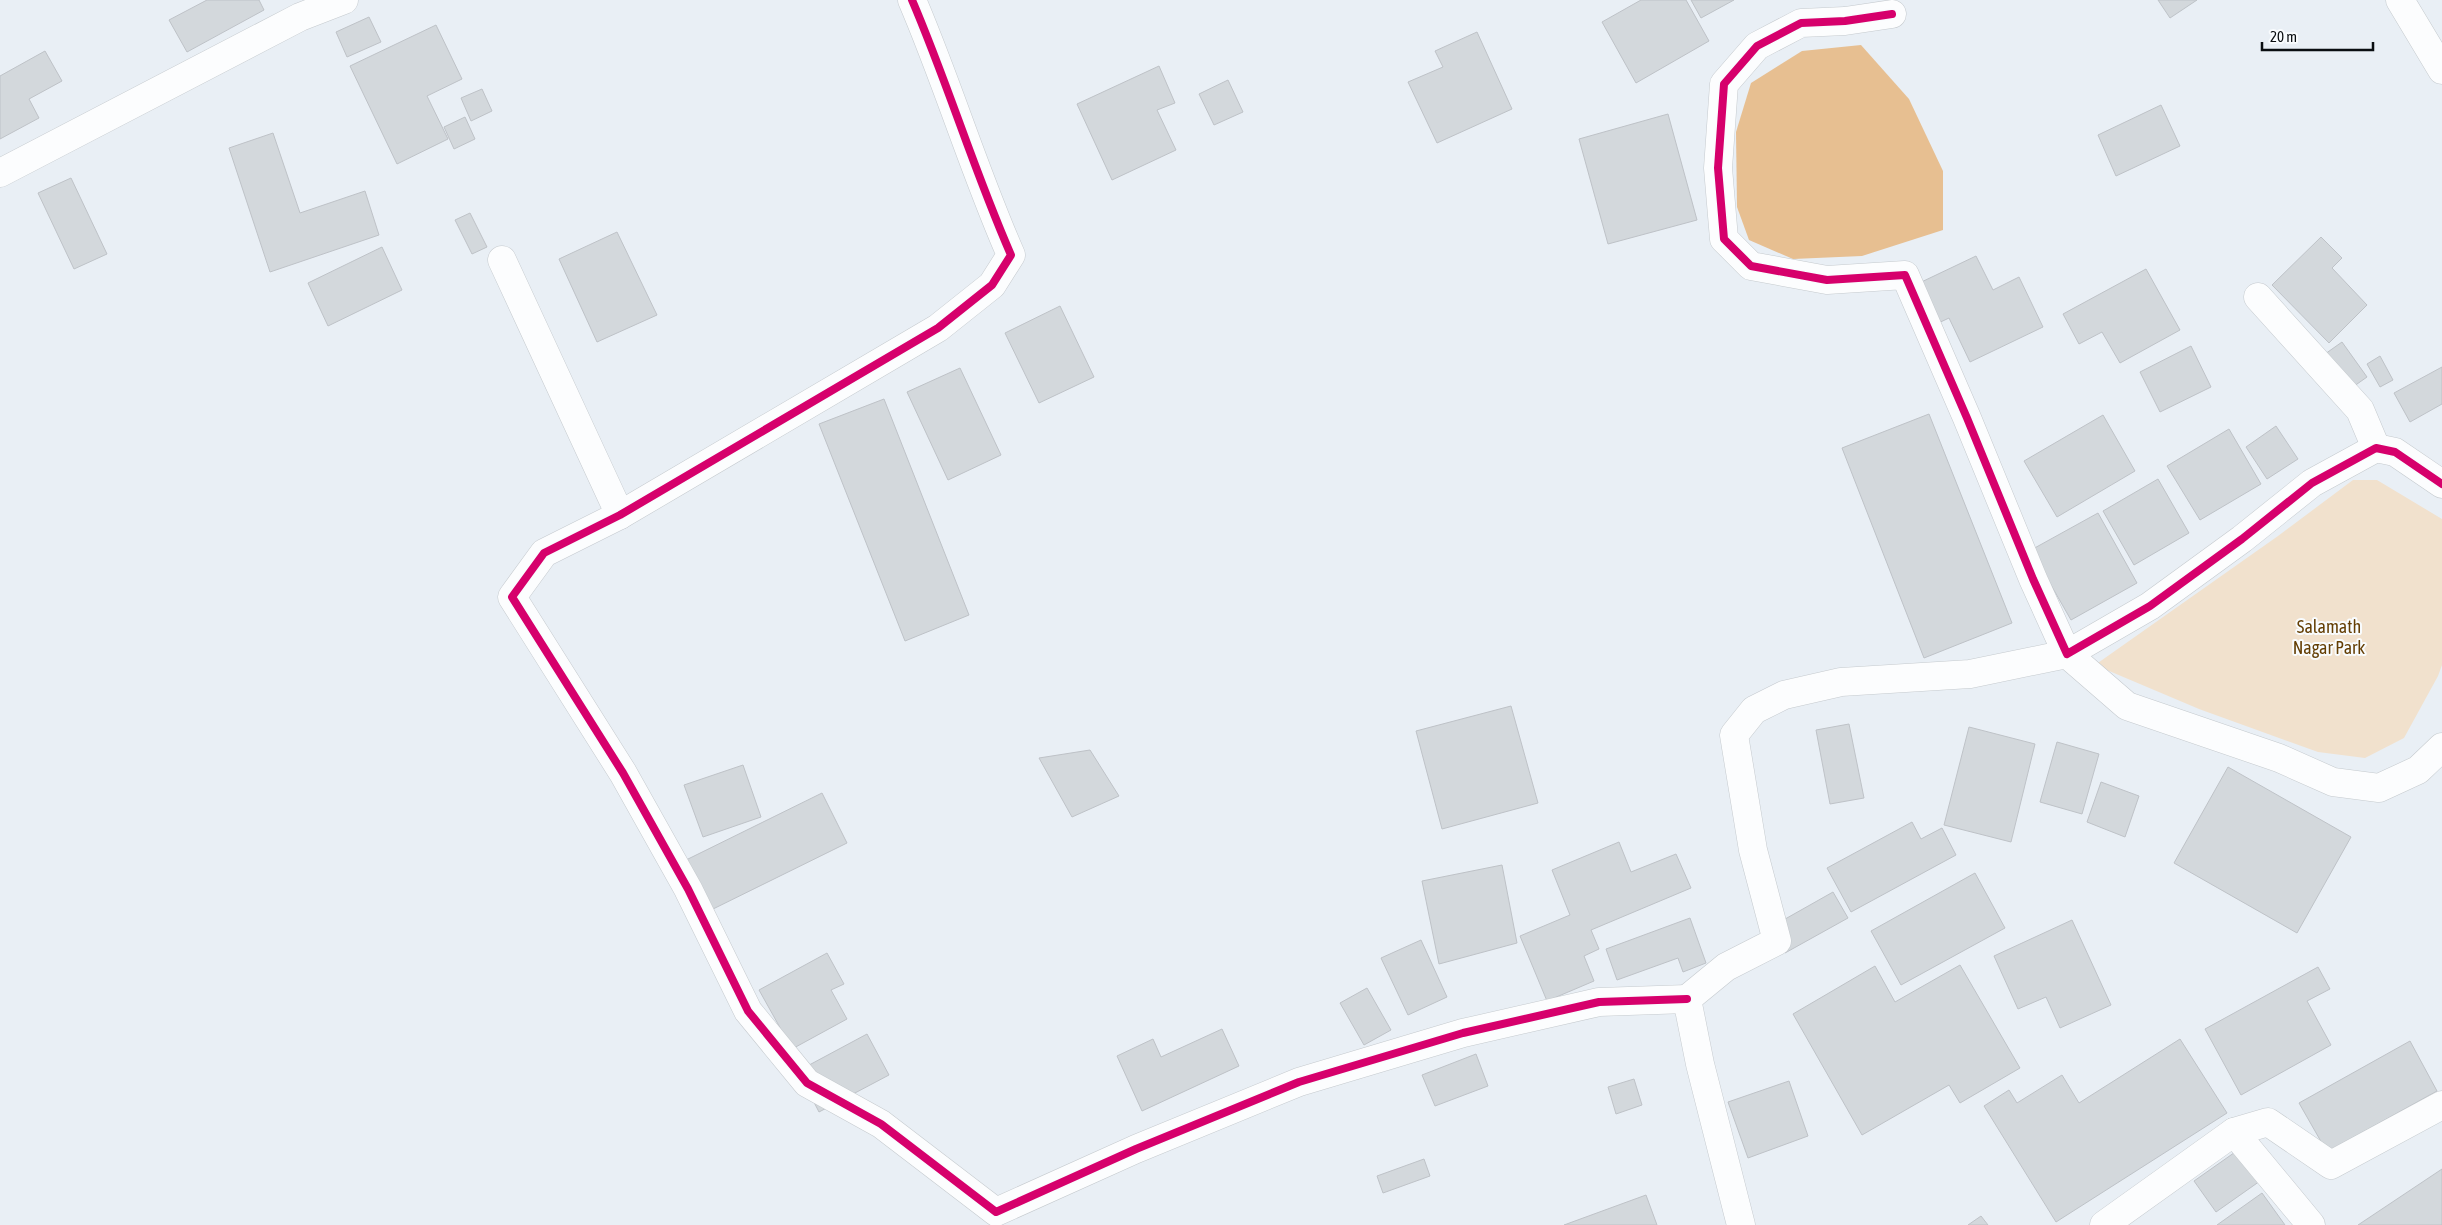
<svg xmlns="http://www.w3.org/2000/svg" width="2442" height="1225" font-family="'Asap Condensed',sans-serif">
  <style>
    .green { fill: #f1e1cd }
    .water { fill: #e7bf91 }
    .building { fill: #d3d8dc; stroke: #bec2c7 }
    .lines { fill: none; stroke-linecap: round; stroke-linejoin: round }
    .street-casing { stroke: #c5cace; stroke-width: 29 }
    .primary-casing { stroke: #c5cace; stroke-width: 29 }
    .street { stroke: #fcfdfe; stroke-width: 28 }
    .primary { stroke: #fcfdfe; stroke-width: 28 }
    .cycleway-casing { stroke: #f9fcfe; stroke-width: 11 }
    .cycleway { stroke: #d6006c; stroke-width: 8 }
    .labels { text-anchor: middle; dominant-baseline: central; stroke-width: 4; stroke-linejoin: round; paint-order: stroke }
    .park-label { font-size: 18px; fill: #643e04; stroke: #f9fcfe }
  </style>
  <rect width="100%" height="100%" fill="#e9eff5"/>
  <path class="green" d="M2353,480H2377L2442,519V665L2438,676L2404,738L2365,758L2318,752L2199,709L2095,665L2278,536Z"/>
  <path class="water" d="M1861,45L1909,99L1943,171V230L1862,256L1793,259L1749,240L1737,207L1736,132L1751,83L1802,51Z"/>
  <g class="building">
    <path d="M207,0H259L264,10L187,52L169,20Z"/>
    <path d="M1641,0H1686L1709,41L1636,83L1602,22Z"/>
    <path d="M1691,0H1734L1701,18Z"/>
    <path d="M2158,0H2197L2170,18Z"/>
    <path d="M369,17L381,42L347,57L336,32Z"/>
    <path d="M436,25L462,79L427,96L448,139L397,164L350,66Z"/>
    <path d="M1477,32L1512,109L1437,143L1408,82L1443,67L1435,51Z"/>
    <path d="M45,51L62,81L29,99L39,118L0,139V76Z"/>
    <path d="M1159,66L1175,103L1157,110L1176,150L1112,180L1077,104Z"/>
    <path d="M1228,80L1243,112L1214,125L1199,94Z"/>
    <path d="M482,89L492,111L471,121L461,98Z"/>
    <path d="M2161,105L2180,146L2116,176L2098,135Z"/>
    <path d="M1668,114L1697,220L1608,244L1579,139Z"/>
    <path d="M465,117L475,139L454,149L444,127Z"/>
    <path d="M273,133L300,213L365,191L379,235L270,272L229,148Z"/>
    <path d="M71,178L107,254L74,269L38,193Z"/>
    <path d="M470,213L487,247L472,254L455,220Z"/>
    <path d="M617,232L657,315L597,342L559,259Z"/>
    <path d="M2321,237L2342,258L2332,268L2367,305L2329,343L2272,285Z"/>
    <path d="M382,247L402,290L328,326L308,283Z"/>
    <path d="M1976,256L1993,290L2019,277L2043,327L1970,362L1949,318L1932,326L1913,286Z"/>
    <path d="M2146,269L2180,330L2120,363L2102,332L2079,344L2063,314Z"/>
    <path d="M1060,306L1094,377L1039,403L1005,333Z"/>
    <path d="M2342,342L2367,377L2350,389L2325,354Z"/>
    <path d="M2191,346L2211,387L2160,412L2140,372Z"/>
    <path d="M2380,356L2393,380L2380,387L2367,364Z"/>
    <path d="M2442,367V404L2410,422L2394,393Z"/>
    <path d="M960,368L1001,455L948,480L907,392Z"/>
    <path d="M884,399L969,615L905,641L819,424Z"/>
    <path d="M1929,414L2012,623L1924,658L1842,448Z"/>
    <path d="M2103,415L2135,471L2057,517L2024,461Z"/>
    <path d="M2276,426L2298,459L2267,479L2246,447Z"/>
    <path d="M2229,429L2261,484L2200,520L2167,466Z"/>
    <path d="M2158,479L2189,533L2134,565L2103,511Z"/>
    <path d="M2098,513L2137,583L2071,620L2031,550Z"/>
    <path d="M1511,706L1538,803L1442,829L1416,731Z"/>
    <path d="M1849,724L1864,798L1830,804L1816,730Z"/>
    <path d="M1969,727L2035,744L2011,842L1944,825Z"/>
    <path d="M2057,742L2099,754L2082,814L2040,802Z"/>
    <path d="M1090,750L1119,796L1072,817L1039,758Z"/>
    <path d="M743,765L761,817L703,837L684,785Z"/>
    <path d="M2228,767L2351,837L2297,933L2174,863Z"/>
    <path d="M2101,782L2139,796L2125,837L2087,822Z"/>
    <path d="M822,793L847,843L709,911L684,861Z"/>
    <path d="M1912,822L1921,839L1942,828L1956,855L1851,912L1827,868Z"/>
    <path d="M1619,842L1631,872L1676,854L1691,888L1591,930L1599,949L1584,956L1594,981L1547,1001L1520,936L1570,915L1552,870Z"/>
    <path d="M1502,865L1517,943L1439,964L1422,881Z"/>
    <path d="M1975,873L2005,928L1901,985L1871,931Z"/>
    <path d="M1833,892L1848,918L1785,953L1771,927Z"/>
    <path d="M1690,918L1706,963L1683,972L1678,958L1617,980L1606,949Z"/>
    <path d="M2072,920L2111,1005L2060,1028L2046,997L2018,1009L1994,956Z"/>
    <path d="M1421,940L1447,997L1408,1015L1381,958Z"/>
    <path d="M827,953L844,984L831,990L847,1019L792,1049L759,990Z"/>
    <path d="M1960,965L2020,1068L1960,1103L1949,1085L1862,1135L1793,1014L1875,966L1895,1002Z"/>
    <path d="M2318,967L2330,989L2307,1001L2331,1045L2241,1095L2205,1029Z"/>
    <path d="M1367,988L1391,1030L1364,1045L1340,1003Z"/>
    <path d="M1222,1029L1239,1066L1142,1111L1117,1056L1153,1039L1161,1057Z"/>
    <path d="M867,1034L889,1075L819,1112L798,1071Z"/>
    <path d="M2180,1039L2227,1113L2056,1222L1984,1106L2009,1090L2017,1103L2062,1075L2079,1103Z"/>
    <path d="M2410,1041L2437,1091L2327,1152L2299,1103Z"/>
    <path d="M1476,1054L1488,1086L1435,1106L1422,1075Z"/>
    <path d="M1634,1079L1642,1105L1616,1114L1608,1087Z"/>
    <path d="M1789,1081L1808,1136L1748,1158L1728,1102Z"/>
    <path d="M2248,1143L2270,1174L2216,1212L2194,1181Z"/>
    <path d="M1424,1159L1430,1176L1383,1193L1377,1176Z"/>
    <path d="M2442,1169V1225H2358Z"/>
    <path d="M2262,1193L2285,1225H2217Z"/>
    <path d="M1646,1195L1657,1225H1564Z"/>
    <path d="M1981,1216L1988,1225H1968Z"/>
  </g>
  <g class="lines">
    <defs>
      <g id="street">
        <path d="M912,0C948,84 974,171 1011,255L992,285L938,328L620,515L544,553L512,597L623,773L688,889L748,1011L807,1083L881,1124L996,1212L1136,1149L1299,1082L1463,1033L1599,1002L1687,999"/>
        <path d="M1892,14L1845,21L1801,23L1757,46L1724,84L1718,168L1724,239L1751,266L1827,280L1905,275L1967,418L2033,579L2067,654L2150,606L2242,539L2312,483L2376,448L2395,452L2442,484"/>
        <path d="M0,173L300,17L344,0"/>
        <path d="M502,260L620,515"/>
        <path d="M2258,297L2360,410L2376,448"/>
        <path d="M2234,1132L2311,1225"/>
        <path d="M1741,1225L1700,1064L1687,999L1726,967L1777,941L1753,850L1734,735L1754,710L1784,695L1841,682L1970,674L2067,654L2127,706L2279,758L2333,782L2379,788L2418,770L2442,747"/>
        <path d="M2104,1225L2234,1132L2268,1122L2331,1165L2442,1105"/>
      </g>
      <path id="primary" d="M2400,0L2442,70"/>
    </defs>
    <use href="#street" class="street-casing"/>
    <use href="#primary" class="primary-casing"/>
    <use href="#street" class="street"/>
    <use href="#primary" class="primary"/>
    <defs>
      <g id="cycleway">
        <path d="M912,0C948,84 974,171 1011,255L992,285L938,328L620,515L544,553L512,597L623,773L688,889L748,1011L807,1083L881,1124L996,1212L1136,1149L1299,1082L1463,1033L1599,1002L1687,999"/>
        <path d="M1892,14L1845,21L1801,23L1757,46L1724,84L1718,168L1724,239L1751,266L1827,280L1905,275L1967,418L2033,579L2067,654L2150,606L2242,539L2312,483L2376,448L2395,452L2442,484"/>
      </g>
    </defs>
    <use href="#cycleway" class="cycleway-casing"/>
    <use href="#cycleway" class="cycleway"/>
  </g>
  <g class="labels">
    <g class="park-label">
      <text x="2329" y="626">Salamath<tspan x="2329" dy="21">Nagar Park</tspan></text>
    </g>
  </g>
  <path d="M2262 42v8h111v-8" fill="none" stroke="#0a0e11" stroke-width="2.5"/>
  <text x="2270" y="42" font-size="15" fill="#0a0e11" stroke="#f9fcfe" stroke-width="4" paint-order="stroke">20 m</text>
</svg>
